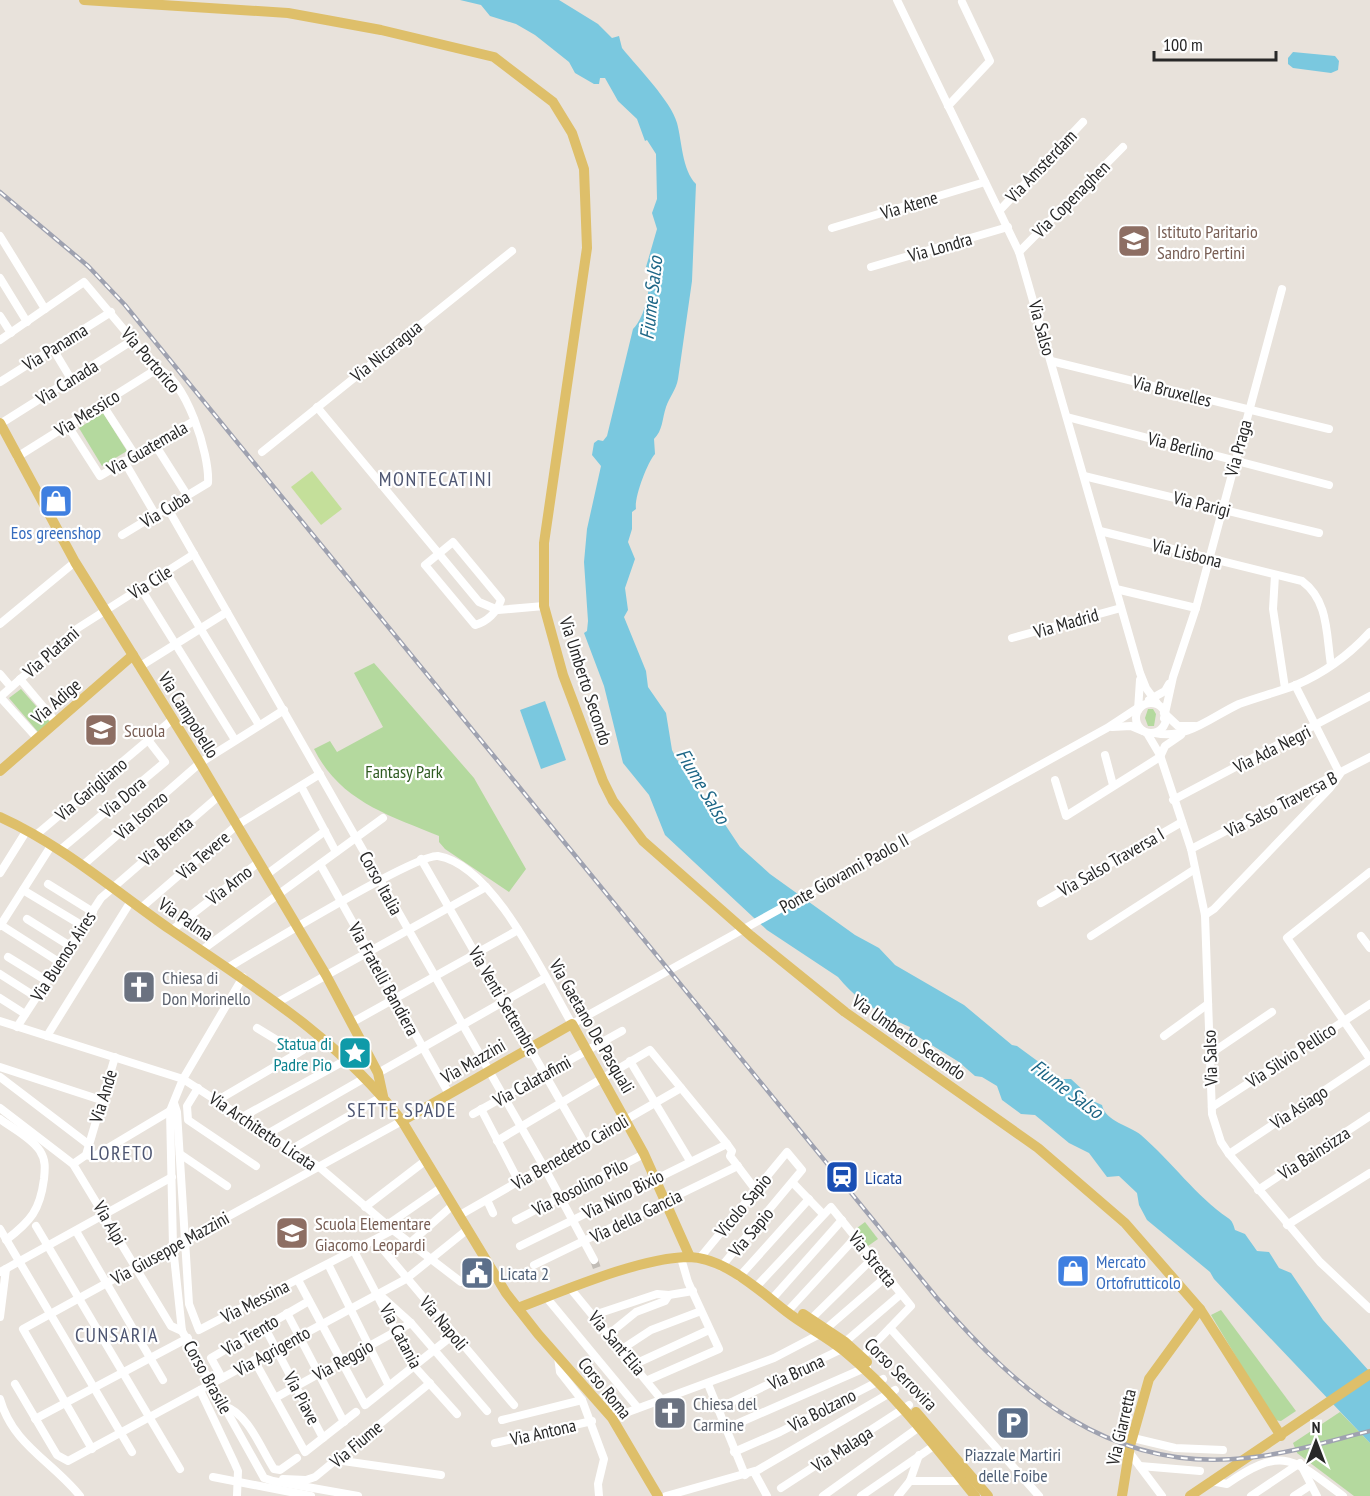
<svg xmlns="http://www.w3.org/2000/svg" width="1370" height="1496" font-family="'PT Sans Narrow',sans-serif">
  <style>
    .green { fill: #b4d99e }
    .pitch { fill: #c4df9a }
    .water { fill: #7ac8df }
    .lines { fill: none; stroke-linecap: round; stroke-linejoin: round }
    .minor-tunnel { stroke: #c2bdb7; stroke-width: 8; stroke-dasharray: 8 4; stroke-linecap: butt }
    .minor { stroke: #fff; stroke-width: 8 }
    .major { stroke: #debf6a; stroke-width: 10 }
    .rail-casing { stroke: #9fa2b0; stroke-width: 4.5 }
    .rail { stroke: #fff; stroke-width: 2; stroke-dasharray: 7; stroke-linecap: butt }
    .labels { text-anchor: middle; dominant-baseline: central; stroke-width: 4.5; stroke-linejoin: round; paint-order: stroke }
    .street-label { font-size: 18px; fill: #282828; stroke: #fff }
    .education-label { font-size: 18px; fill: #785e54; stroke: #fff; text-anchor: start }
    .shop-label { font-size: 18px; fill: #366cbe; stroke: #fff }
    .park-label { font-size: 18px; fill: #305b22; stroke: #fff }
    .worship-label { font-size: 18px; fill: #5b616d; stroke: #fff; text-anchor: start }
    .culture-label { font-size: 18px; fill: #0d838f; stroke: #fff; text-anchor: end }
    .transit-label { font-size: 18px; fill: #164399; stroke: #fff; text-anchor: start }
    .service-label { font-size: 18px; fill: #4e5e75; stroke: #fff; text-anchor: start }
    .water-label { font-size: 20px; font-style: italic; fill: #1d6686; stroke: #fff }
    .neighbourhood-label { font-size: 20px; letter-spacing: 1.5px; fill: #4e5672; stroke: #fff }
  </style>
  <rect width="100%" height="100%" fill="#e8e2db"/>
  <g class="green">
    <path d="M103,413L127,451L102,466L79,428Z"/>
    <path d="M374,663L474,778L526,869L509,892L445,849L439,842V836C388,815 340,801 314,749L330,741L337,752L383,727L354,673Z"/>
    <path d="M21,689L50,722L38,732L9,698Z"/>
    <path d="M1148,709H1153L1156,714L1154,726H1148L1145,718Z"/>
    <path d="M865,1222L878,1239L868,1246L853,1231Z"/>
    <path d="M1221,1310L1296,1411L1281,1421L1274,1420L1211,1315Z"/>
    <path d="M1340,1412L1370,1443V1496H1354L1297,1453L1293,1443Z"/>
  </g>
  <path class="pitch" d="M312,471L342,509L321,525L291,487Z"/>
  <g class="water">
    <path d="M460,0H559L598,24L612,38L619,36L622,48C638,68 671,101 677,123C682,141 682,170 696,184L692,281L678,379C676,390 670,396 666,407C662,419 663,430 654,439L655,454C647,463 634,498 636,509L632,512V529L628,542L635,559L625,588L628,610L624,617L646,671L648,687L666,713L672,750L677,760L685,765L694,786L712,805L740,847L770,874L855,935L879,948L895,965L964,1005L1012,1045L1017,1046L1062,1079H1071L1085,1092L1086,1098L1102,1105C1105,1121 1130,1126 1141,1135C1172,1162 1196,1196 1228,1218C1232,1220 1234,1226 1235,1230L1245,1234L1257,1251L1269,1252L1279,1268L1291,1273L1323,1320L1370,1372V1443L1214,1279L1210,1272L1147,1220L1139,1205L1137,1193L1119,1176L1107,1177L1089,1153L1069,1143L1035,1115L1021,1114L1002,1100L997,1086L982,1077L975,1076L959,1062L909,1031L910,1027C883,1016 856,1000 838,977L767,930L665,835L649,795L623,763L604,686L584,633L587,631L588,621L584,562L587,529L601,466L592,455L594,443L598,440L603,441L607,436L633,329C646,316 650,288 650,270L646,267L657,229L652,213L657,199L656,154L647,140L645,141L637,119L618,101L605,78H600L599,84H594L575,73L569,62L535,35L516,24L490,16L481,5Z"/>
    <path d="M1293,52L1335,56L1339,61L1338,70L1331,73L1293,68L1288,64V58Z"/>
    <path d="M545,701L566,760L541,769L520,710Z"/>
  </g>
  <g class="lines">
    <path class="minor-tunnel" d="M594,1260L598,1271"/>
    <g class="minor">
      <path d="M897,0L1019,252L1140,673L1146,688L1157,703"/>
      <path d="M948,106L990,61L962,2"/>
      <path d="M1000,210L1083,122"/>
      <path d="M832,228L985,182"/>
      <path d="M0,236L45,309"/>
      <path d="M1019,252L1123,147"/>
      <path d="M871,267L1008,227"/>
      <path d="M0,278L27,322"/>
      <path d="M0,316L11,333"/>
      <path d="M0,340L84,282L157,369C186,378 210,455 208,483L122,535"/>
      <path d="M53,349L71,379"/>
      <path d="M1051,361L1329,429"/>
      <path d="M0,382L111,312"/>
      <path d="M102,404L135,455"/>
      <path d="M317,407L479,602L498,610L544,606"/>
      <path d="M1067,417L1329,485"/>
      <path d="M0,424L133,340"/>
      <path d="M68,426L100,476L194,421"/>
      <path d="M154,443L187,495"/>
      <path d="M262,452L512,251"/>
      <path d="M17,457L157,369"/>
      <path d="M124,461L155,514"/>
      <path d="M1084,476L1319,533"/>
      <path d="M167,507L544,1167L594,1260"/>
      <path d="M1100,531L1302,581C1329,601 1326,634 1331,665"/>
      <path d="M453,542L501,600C497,612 487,622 475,625L425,565Z"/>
      <path d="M166,572L259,725"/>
      <path d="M1275,575L1273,609L1285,688"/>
      <path d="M140,587L235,740"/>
      <path d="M1116,589L1196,608"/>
      <path d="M0,624L75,562"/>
      <path d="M1012,638L1121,608"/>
      <path d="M139,667L227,612"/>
      <path d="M0,674L11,687"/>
      <path d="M20,679L56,722"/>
      <path d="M1149,700L1165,691L1169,684"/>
      <circle cx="1151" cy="718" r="15"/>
      <path d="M1138,710L1140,680"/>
      <path d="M1164,713L1178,726H1195"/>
      <path d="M1164,718L1173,677L1196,608L1282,289"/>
      <path d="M1112,727L1131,726L1143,731"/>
      <path d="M1147,733L1160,755L1191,849L1205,915L1212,1114L1221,1142L1229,1154L1320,1262L1370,1309"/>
      <path d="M1155,733C1187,740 1211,717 1239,704C1258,697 1278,692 1296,685C1324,673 1350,654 1370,632"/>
      <path d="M38,739L0,697L78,628L194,554"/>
      <path d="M1105,755L1113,785"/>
      <path d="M1055,780L1066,816L1160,757L1165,746L1181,735"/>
      <path d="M301,786L336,852"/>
      <path d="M1173,800L1370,696"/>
      <path d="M36,835L173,719"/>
      <path d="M1191,849L1370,757"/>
      <path d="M60,850L165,762L148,740"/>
      <path d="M421,859L585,1144"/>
      <path d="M320,864L449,1094"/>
      <path d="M82,866L200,763L284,710"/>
      <path d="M1370,872L1287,938L1370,1059"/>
      <path d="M0,873L27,830"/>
      <path d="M266,875L325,831"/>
      <path d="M48,884L93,912"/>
      <path d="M23,890L83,926"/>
      <path d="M1041,903L1182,822"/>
      <path d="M141,908L237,825L320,774"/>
      <path d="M1205,915L1214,909L1330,788L1340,774L1295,685"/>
      <path d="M27,919L70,946"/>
      <path d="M1,925L59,962"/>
      <path d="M0,926L51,846"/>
      <path d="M172,930L259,862"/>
      <path d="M1091,936L1195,869"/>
      <path d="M1361,936L1370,948"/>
      <path d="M202,950L383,818"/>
      <path d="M8,957L47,981"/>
      <path d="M229,967C258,950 417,853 438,856C494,865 545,978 572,1024L1107,728L1142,705"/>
      <path d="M0,974L36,997"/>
      <path d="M243,977L183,1079L170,1111L173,1247L182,1331L264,1478L273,1481L358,1496"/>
      <path d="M0,998L25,1014"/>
      <path d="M278,1002L486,887"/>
      <path d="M0,1021L183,1079L318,1166L393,1230L461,1282L476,1283L498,1278"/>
      <path d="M351,1023L518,930"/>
      <path d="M17,1027L101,898L220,795"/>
      <path d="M257,1028L298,1053"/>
      <path d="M47,1036L131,901"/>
      <path d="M1164,1036L1208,1004"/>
      <path d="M1210,1054L1272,1012"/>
      <path d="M630,1061L690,1161"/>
      <path d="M0,1067L101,1100"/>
      <path d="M378,1073L545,978"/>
      <path d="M0,1077L88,1144"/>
      <path d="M198,1088L187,1106L188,1120L256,1166"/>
      <path d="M218,1100L303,1050"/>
      <path d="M174,1103L177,1112L189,1304L199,1330L393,1230"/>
      <path d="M1212,1107L1370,1004"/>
      <path d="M0,1108L73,1164L171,1326L182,1331"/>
      <path d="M481,1109L519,1182"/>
      <path d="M473,1114L622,1031"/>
      <path d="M244,1116L346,1060"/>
      <path d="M0,1119C12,1128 32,1138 40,1151C46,1160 45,1169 44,1179C40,1210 31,1221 6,1240"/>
      <path d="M269,1133L363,1079"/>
      <path d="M497,1141L650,1050L727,1144L732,1151L730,1156L755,1189"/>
      <path d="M292,1149L383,1096"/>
      <path d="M180,1154L227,1186"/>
      <path d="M1229,1154L1370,1060"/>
      <path d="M86,1155L93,1157L170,1111"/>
      <path d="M73,1164L86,1155L115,1057"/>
      <path d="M793,1183L823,1214"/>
      <path d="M1258,1190L1370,1116"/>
      <path d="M487,1200L493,1213"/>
      <path d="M365,1207L425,1161"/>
      <path d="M460,1215L681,1088"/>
      <path d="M516,1220L644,1154"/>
      <path d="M387,1225L442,1187"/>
      <path d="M1287,1225L1370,1173"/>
      <path d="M36,1226L180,1469"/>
      <path d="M0,1229L132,1452"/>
      <path d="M76,1231L163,1380"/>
      <path d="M375,1240L514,1405"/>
      <path d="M410,1243L453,1205"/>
      <path d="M520,1246L727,1144"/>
      <path d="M354,1251L414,1366L457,1414"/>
      <path d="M699,1259L787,1152L802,1170L721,1267"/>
      <path d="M328,1264L389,1386"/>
      <path d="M534,1265L738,1166"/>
      <path d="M0,1272L172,1177"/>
      <path d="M739,1277L809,1199"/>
      <path d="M298,1280L365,1405L453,1335"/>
      <path d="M756,1287L831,1207L911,1306L860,1359"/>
      <path d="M570,1288L661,1399"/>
      <path d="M381,1296L411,1323L487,1411"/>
      <path d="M546,1297L638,1408"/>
      <path d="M772,1299L842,1220"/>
      <path d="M787,1312L856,1237"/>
      <path d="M287,1313L344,1422"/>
      <path d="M594,1315L657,1294L669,1295"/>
      <path d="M0,1317L6,1269"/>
      <path d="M811,1319L873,1258"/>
      <path d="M264,1326L323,1438"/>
      <path d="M890,1328L1039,1496"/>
      <path d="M609,1334L636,1312L665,1301L669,1295L693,1291"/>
      <path d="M845,1342L901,1294"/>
      <path d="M622,1349L651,1330L701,1311"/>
      <path d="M558,1357L560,1372L582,1400L604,1459L598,1484L599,1496"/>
      <path d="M254,1360L305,1452L356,1412"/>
      <path d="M635,1364L709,1330"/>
      <path d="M222,1378L211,1358L309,1301"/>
      <path d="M648,1380L719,1349L688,1282L681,1258"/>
      <path d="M15,1384L57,1455L68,1461L406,1279L468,1229"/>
      <path d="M708,1384L745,1475"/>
      <path d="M200,1390L234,1462L238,1471L237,1496"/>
      <path d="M275,1398L411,1323"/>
      <path d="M0,1399C13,1445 52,1461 80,1496"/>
      <path d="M224,1406C248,1413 261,1449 274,1469L280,1470L297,1458"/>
      <path d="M717,1409L842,1349"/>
      <path d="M612,1418L774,1358L820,1334L887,1276"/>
      <path d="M35,1419L188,1338"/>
      <path d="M502,1420L582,1400"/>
      <path d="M725,1429L867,1367"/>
      <path d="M1133,1438L1175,1448L1223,1450"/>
      <path d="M495,1443L592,1421"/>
      <path d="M92,1449L23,1329L402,1121"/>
      <path d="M734,1452L780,1432L883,1379"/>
      <path d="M1129,1452L1162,1496"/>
      <path d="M336,1460L441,1475"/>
      <path d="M1140,1466L1200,1471"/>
      <path d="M1302,1467L1317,1496"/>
      <path d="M754,1472L767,1496"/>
      <path d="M213,1477L311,1496"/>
      <path d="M283,1479L306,1480L315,1477L430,1383"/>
      <path d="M910,1481H956L965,1479"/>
      <path d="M1211,1481L1227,1484C1284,1444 1294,1460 1343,1496"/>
      <path d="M781,1488L909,1405"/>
      <path d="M666,1496L758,1470L895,1390"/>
      <path d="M823,1496L922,1425"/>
      <path d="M861,1496L938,1443"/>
      <path d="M898,1496L910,1481L919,1455"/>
      <path d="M1251,1496L1300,1463"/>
      <path d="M1294,1496L1311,1485"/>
    </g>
    <g class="major">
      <path d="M84,0L288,13L381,30L494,57L553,102L572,133L584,169L587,248L544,543V606L563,675L603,781L613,801L643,841L751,936L845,1012L1038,1148L1125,1223L1200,1309L1281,1436"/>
      <path d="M0,423L75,562L200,763L326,975L378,1073L383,1096"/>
      <path d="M0,771L133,655"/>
      <path d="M0,817C62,845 115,891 171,930C256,988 338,1038 402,1121L506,1293L538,1334L612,1418L658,1496"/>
      <path d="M402,1121L572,1024L644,1154L690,1257"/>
      <path d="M518,1308C563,1291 642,1257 689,1257C725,1258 760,1291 787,1312C805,1326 826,1336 844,1351C894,1392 934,1445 975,1496"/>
      <path d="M803,1314L845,1342L867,1362"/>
      <path d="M916,1412L988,1496"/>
      <path d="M1122,1496L1130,1446L1149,1379L1200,1309"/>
      <path d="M1190,1496L1370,1374"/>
    </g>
    <defs>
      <path id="rail" d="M0,192L88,266L125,305L937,1298C1019,1393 1111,1473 1246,1458C1288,1454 1329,1441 1370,1431"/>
    </defs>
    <use href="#rail" class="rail-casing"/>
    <use href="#rail" class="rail"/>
  </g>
  <defs>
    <symbol id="school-square" viewBox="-11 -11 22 22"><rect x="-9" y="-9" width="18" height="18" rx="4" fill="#8d6e63" stroke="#fff"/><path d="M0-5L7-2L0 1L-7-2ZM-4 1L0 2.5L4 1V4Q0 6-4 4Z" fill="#fff"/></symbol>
    <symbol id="shop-square" viewBox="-11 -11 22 22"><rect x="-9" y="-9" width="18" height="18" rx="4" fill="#3f7fe0" stroke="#fff"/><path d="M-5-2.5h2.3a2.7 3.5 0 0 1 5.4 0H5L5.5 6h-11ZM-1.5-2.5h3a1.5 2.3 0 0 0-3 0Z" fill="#fff"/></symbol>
    <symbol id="church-square" viewBox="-11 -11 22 22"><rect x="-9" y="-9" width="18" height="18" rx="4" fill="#6b7280" stroke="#fff"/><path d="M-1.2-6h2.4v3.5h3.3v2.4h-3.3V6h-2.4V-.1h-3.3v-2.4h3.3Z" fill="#fff"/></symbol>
    <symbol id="sight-square" viewBox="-11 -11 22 22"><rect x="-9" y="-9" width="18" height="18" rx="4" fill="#0f9aa8" stroke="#fff"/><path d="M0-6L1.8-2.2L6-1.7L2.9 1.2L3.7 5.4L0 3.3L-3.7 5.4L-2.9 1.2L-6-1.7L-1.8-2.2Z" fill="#fff"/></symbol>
    <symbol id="station-square" viewBox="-11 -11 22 22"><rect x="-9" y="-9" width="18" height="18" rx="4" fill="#1a4fb4" stroke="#fff"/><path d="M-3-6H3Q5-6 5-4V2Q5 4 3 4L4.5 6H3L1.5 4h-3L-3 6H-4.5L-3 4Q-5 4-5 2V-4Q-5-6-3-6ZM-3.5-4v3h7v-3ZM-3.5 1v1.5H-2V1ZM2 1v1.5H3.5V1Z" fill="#fff"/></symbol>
    <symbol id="civic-square" viewBox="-11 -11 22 22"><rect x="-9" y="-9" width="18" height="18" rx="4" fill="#5c6f8a" stroke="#fff"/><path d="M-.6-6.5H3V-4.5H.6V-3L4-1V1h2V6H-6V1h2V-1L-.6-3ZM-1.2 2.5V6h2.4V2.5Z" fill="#fff"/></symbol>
    <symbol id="parking-square" viewBox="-11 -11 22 22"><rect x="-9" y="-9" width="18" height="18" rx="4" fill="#5c6f8a" stroke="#fff"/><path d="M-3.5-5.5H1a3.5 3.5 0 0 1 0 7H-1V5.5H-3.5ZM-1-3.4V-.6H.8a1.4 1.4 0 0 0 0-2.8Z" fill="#fff"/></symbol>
  </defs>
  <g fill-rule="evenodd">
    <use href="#school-square" x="1115" y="222" width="38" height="38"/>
    <use href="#shop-square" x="37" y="482" width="38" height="38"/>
    <use href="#school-square" x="82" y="711" width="38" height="38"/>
    <use href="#church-square" x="120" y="968" width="38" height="38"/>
    <use href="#sight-square" x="336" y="1034" width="38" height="38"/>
    <use href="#station-square" x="823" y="1158" width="38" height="38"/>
    <use href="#school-square" x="273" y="1214" width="38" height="38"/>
    <use href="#shop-square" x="1054" y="1252" width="38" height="38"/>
    <use href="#civic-square" x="458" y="1254" width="38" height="38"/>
    <use href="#church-square" x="651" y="1394" width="38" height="38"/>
    <use href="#parking-square" x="994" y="1404" width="38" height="38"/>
  </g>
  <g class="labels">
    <g class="street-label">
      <text transform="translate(1041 166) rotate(-46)">Via Amsterdam</text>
      <text transform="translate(1071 199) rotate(-45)">Via Copenaghen</text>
      <text transform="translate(909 205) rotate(-17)">Via Atene</text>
      <text transform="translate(940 247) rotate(-16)">Via Londra</text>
      <text transform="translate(1042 328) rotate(75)">Via Salso</text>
      <text transform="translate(55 347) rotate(-32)">Via Panama</text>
      <text transform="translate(386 351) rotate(-39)">Via Nicaragua</text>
      <text transform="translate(151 360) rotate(49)">Via Portorico</text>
      <text transform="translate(67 382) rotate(-32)">Via Canada</text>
      <text transform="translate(1172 391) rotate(14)">Via Bruxelles</text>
      <text transform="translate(87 413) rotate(-32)">Via Messico</text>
      <text transform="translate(1181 446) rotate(14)">Via Berlino</text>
      <text transform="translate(147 448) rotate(-30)">Via Guatemala</text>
      <text transform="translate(1238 448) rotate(-75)">Via Praga</text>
      <text transform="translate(1202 504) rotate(14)">Via Parigi</text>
      <text transform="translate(165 509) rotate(-31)">Via Cuba</text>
      <text transform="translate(1187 553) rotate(14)">Via Lisbona</text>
      <text transform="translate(150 582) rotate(-32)">Via Cile</text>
      <text transform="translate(1066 623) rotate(-16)">Via Madrid</text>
      <text transform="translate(51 652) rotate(-41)">Via Platani</text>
      <text transform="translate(586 681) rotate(72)">Via Umberto Secondo</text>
      <text transform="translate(56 701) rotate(-41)">Via Adige</text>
      <text transform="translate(189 715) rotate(58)">Via Campobello</text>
      <text transform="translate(1272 749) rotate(-27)">Via Ada Negri</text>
      <text transform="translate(91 789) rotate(-40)">Via Garigliano</text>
      <text transform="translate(123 797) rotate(-40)">Via Dora</text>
      <text transform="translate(1281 804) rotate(-27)">Via Salso Traversa B</text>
      <text transform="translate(141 815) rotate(-41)">Via Isonzo</text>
      <text transform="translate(166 841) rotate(-41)">Via Brenta</text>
      <text transform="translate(203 855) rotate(-41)">Via Tevere</text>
      <text transform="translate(1111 862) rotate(-30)">Via Salso Traversa I</text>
      <text transform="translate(844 873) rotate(-29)">Ponte Giovanni Paolo II</text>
      <text transform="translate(381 883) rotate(61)">Corso Italia</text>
      <text transform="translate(229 885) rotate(-38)">Via Arno</text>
      <text transform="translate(186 919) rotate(34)">Via Palma</text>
      <text transform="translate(63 956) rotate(-57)">Via Buenos Aires</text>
      <text transform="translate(384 979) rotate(61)">Via Fratelli Bandiera</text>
      <text transform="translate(504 1001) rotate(60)">Via Venti Settembre</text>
      <text transform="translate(592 1026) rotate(60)">Via Gaetano De Pasquali</text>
      <text transform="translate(909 1037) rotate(35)">Via Umberto Secondo</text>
      <text transform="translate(1291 1055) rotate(-33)">Via Silvio Pellico</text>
      <text transform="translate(1210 1058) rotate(-92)">Via Salso</text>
      <text transform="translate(473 1061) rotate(-30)">Via Mazzini</text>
      <text transform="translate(532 1081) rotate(-29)">Via Calatafimi</text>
      <text transform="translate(103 1096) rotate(-73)">Via Ande</text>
      <text transform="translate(1299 1107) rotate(-33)">Via Asiago</text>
      <text transform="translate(263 1131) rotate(34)">Via Architetto Licata</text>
      <text transform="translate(570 1152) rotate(-30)">Via Benedetto Cairoli</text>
      <text transform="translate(1314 1153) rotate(-33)">Via Bainsizza</text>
      <text transform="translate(580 1187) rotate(-27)">Via Rosolino Pilo</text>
      <text transform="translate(623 1194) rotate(-27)">Via Nino Bixio</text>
      <text transform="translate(743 1205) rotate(-50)">Vicolo Sapio</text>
      <text transform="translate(636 1216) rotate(-26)">Via della Gancia</text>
      <text transform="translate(110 1223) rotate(60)">Via Alpi</text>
      <text transform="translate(751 1232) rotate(-50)">Via Sapio</text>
      <text transform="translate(170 1248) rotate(-29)">Via Giuseppe Mazzini</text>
      <text transform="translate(873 1259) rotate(51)">Via Stretta</text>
      <text transform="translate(255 1301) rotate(-27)">Via Messina</text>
      <text transform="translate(444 1323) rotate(50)">Via Napoli</text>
      <text transform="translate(250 1335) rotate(-31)">Via Trento</text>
      <text transform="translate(401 1336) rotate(62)">Via Catania</text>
      <text transform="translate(617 1343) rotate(50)">Via Sant'Elia</text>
      <text transform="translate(272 1351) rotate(-29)">Via Agrigento</text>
      <text transform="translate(343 1360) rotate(-29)">Via Reggio</text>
      <text transform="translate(796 1372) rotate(-25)">Via Bruna</text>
      <text transform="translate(901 1374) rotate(45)">Corso Serrovira</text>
      <text transform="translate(208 1377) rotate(61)">Corso Brasile</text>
      <text transform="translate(605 1388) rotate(51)">Corso Roma</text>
      <text transform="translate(302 1398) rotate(62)">Via Piave</text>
      <text transform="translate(822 1410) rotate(-27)">Via Bolzano</text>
      <text transform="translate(1121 1427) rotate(-77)">Via Giarretta</text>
      <text transform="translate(543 1432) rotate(-13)">Via Antona</text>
      <text transform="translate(356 1444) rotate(-40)">Via Fiume</text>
      <text transform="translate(842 1449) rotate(-33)">Via Malaga</text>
    </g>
    <g class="education-label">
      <text x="1157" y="231">Istituto Paritario<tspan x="1157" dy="21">Sandro Pertini</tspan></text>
      <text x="124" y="730">Scuola</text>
      <text x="315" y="1223">Scuola Elementare<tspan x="315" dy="21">Giacomo Leopardi</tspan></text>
    </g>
    <g class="shop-label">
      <text x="56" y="532">Eos greenshop</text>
      <text x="1096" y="1261" text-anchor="start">Mercato<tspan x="1096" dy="21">Ortofrutticolo</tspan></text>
    </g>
    <g class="park-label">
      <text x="404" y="771">Fantasy Park</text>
    </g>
    <g class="worship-label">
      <text x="162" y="977">Chiesa di<tspan x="162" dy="21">Don Morinello</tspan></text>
      <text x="693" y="1403">Chiesa del<tspan x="693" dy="21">Carmine</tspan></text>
    </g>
    <g class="culture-label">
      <text x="332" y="1043">Statua di<tspan x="332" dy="21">Padre Pio</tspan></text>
    </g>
    <g class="transit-label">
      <text x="865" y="1177">Licata</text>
    </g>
    <g class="service-label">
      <text x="500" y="1273">Licata 2</text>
      <text x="1013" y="1454" text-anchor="middle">Piazzale Martiri<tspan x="1013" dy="21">delle Foibe</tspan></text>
    </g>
    <g class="water-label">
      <text transform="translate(651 298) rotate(-84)">Fiume Salso</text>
      <text transform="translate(703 786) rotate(59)">Fiume Salso</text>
      <text transform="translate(1067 1089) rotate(37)">Fiume Salso</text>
    </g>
    <g class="neighbourhood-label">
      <text x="436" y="479">MONTECATINI</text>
      <text x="402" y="1110">SETTE SPADE</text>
      <text x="122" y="1153">LORETO</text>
      <text x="117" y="1335">CUNSARIA</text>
    </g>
  </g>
  <g transform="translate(1316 1442)" stroke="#ffffff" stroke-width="4.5" paint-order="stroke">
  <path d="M0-4.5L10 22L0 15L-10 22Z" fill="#282828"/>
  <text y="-9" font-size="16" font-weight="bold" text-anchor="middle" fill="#282828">N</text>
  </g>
  <path d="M1154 51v9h122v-9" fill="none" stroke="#282828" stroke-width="3"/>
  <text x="1163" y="51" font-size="18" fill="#282828" stroke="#ffffff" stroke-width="4.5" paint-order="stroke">100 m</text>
</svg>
